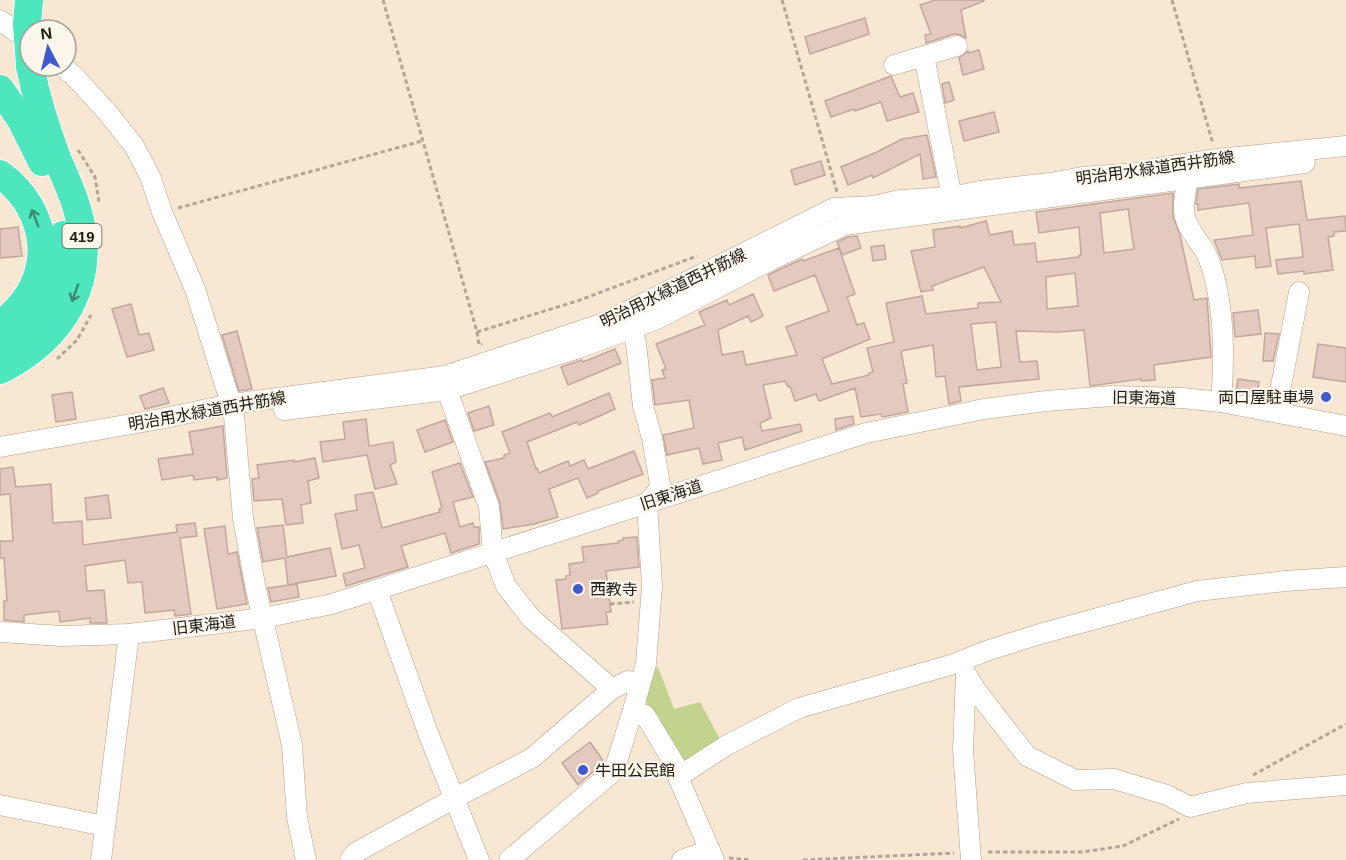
<svg xmlns="http://www.w3.org/2000/svg" width="1346" height="860" font-family="Helvetica,'Noto Sans JP',sans-serif">
  <style>
    .green { fill: #c2d38d }
    .building { fill: #e4c9bf; stroke: #c1a79d; stroke-width: 1.5; fill-rule: evenodd }
    .lines { fill: none; stroke-linecap: round; stroke-linejoin: round }
    .minor-casing { stroke: #b1a18d; stroke-width: 21 }
    .highway-casing { stroke: #fff; stroke-width: 30 }
    .path { stroke: #b3a695; stroke-width: 3; stroke-dasharray: 4.5 3; stroke-linecap: butt }
    .minor { stroke: #fff; stroke-width: 20 }
    .highway { stroke: #4de6bd; stroke-width: 28 }
    .highway-bridge-casing { stroke: #fff; stroke-width: 30; stroke-linecap: butt }
    .highway-bridge { stroke: #4de6bd; stroke-width: 28 }
    .oneway { stroke: #398a70 }
    .poi-dot { fill: #4059cc; stroke: #fcf6ed; stroke-width: 2 }
    .labels { text-anchor: middle; dominant-baseline: central; stroke-width: 4.5; stroke-linejoin: round; paint-order: stroke }
    .shield { fill: #fcf6ed; stroke: #625c54; stroke-width: 1.5 }
    .shield-label { font-size: 15px; font-weight: bold; fill: #201a12 }
    .street-label { font-size: 16px; fill: #201a12; stroke: #fcf6ed }
    .poi-label { font-size: 16px; fill: #201a12; stroke: #fcf6ed; text-anchor: start }
  </style>
  <rect width="100%" height="100%" fill="#f8e7d2"/>
  <path class="green" d="M658,667L674,709L700,702L722,743L684,763L647,704L645,694L652,669Z"/>
  <g class="building">
    <path d="M935,0H984V1L961,10L966,38L960,35L954,34L926,43L925,35L931,34L920,5Z"/>
    <path d="M865,18L869,34L810,54L805,37Z"/>
    <path d="M979,50L984,69L963,75L959,58L968,51V53Z"/>
    <path d="M891,76L900,97L913,93L919,112L887,121L881,102L855,111L854,109L831,117L825,101Z"/>
    <path d="M949,82L954,100L945,103L942,84Z"/>
    <path d="M994,112L999,132L964,141L959,121Z"/>
    <path d="M927,135L936,177L923,179L920,154L873,178L872,175L848,185L841,167L877,152L902,139Z"/>
    <path d="M821,161L825,175L795,185L791,170Z"/>
    <path d="M1301,181L1307,220L1345,216L1346,231L1334,232V236L1328,237L1333,270L1304,274V271L1278,274L1276,260L1303,257L1299,224L1266,228L1271,266L1256,268L1255,256L1222,260L1214,240L1253,235L1249,203L1198,210V204H1196L1198,189L1239,184V188Z"/>
    <path d="M1173,193V217L1180,235L1194,300L1207,298L1211,357L1154,365L1155,380L1141,381V379L1090,386L1084,330L1060,332L1016,331L1020,362L1037,361L1039,379L959,387L961,401L949,404L945,376L936,377L933,345L901,351L907,383L903,384L908,412L882,417L881,414L861,417L855,388L819,401L816,394L795,401L790,386L788,387L785,381L763,385L771,418L760,423L762,431L800,424L802,431L745,450L742,437L718,443L722,460L703,464L699,448L667,455L663,435L694,428L689,400L655,405L652,380L665,378L662,370L666,369L656,344L705,325L699,312L727,300L729,305L753,294L763,316L751,322L748,316L718,330L722,355L743,351L746,365L797,355L786,327L829,311L815,275L774,291L768,275L776,271L802,259L803,261L839,248L855,294L847,297L857,325L864,323L870,339L822,359L832,384L869,375V373L873,372L867,348L894,342L886,303L922,296L926,314L978,308V303L1001,302L984,267L932,286L933,290L921,292L911,251L935,247L933,230L960,226V228L986,221L990,235L1012,231L1014,245L1035,243L1037,262L1079,257V255H1081L1079,227L1039,233L1036,212ZM1128,209L1134,249L1104,253L1100,213ZM1075,273L1078,306L1047,309L1046,277ZM996,322L1001,367L977,370L971,324Z"/>
    <path d="M18,227L22,256L0,258V229Z"/>
    <path d="M857,236L861,248L842,255L837,242L848,237Z"/>
    <path d="M884,245L886,259L873,261L871,247Z"/>
    <path d="M131,304L139,335L149,333L154,350L127,357L112,309Z"/>
    <path d="M1258,310L1261,334L1235,337L1233,313Z"/>
    <path d="M237,331L252,389L239,391L222,335Z"/>
    <path d="M1265,333L1279,334L1273,361H1263Z"/>
    <path d="M1318,344L1346,348V382L1313,377Z"/>
    <path d="M615,349L621,363L568,385L561,367L582,360L583,362Z"/>
    <path d="M1238,379L1259,382L1257,394L1236,391Z"/>
    <path d="M163,388L169,403L145,409L140,396Z"/>
    <path d="M72,392L76,419L56,422L52,395Z"/>
    <path d="M609,393L615,409L579,425L577,422L527,442L536,469L537,468L539,473L568,461L570,466L584,460L588,469L634,451L643,474L598,491V493L587,498L578,478L549,489L558,517L534,524L503,529L500,503L485,462L504,458V455L510,453L502,432L550,413L552,417Z"/>
    <path d="M489,406L494,425L474,431L468,413Z"/>
    <path d="M853,416L854,424L836,430L835,419Z"/>
    <path d="M366,419L369,446L393,442L396,462L390,465L397,484L375,489L367,455L323,462L320,442L345,439L343,422Z"/>
    <path d="M445,420L453,442L425,452L417,430Z"/>
    <path d="M223,426L227,478L217,480V477L194,480L193,475L162,480L158,459L193,454L189,432Z"/>
    <path d="M315,458L319,478L308,481L311,503L301,505L303,523L286,525L282,499L254,501L252,479L259,478L257,465L294,460V462Z"/>
    <path d="M460,463L473,497L453,502L460,527L473,523L474,527H479V544L451,553L445,533L401,546L408,567L346,586L343,574L365,568L359,545L342,549L335,514L357,510L355,495L373,492L382,528L440,512L439,509L442,508L432,472Z"/>
    <path d="M13,467L16,487L51,484L53,523L82,521L83,545L177,532L176,525L195,523L197,536L180,538L191,614L175,616L174,610L145,613L142,582L128,583L125,560L85,566L87,591L104,590L107,623H90V618L60,622L59,611L24,615V622L4,620V601H7L4,558H0V541H13L10,494L0,495V469Z"/>
    <path d="M108,495L111,518L87,520L85,498Z"/>
    <path d="M283,525L287,557L330,548L336,576L288,585L285,558L263,562L257,528Z"/>
    <path d="M225,526L228,554L237,552L247,604L217,609L204,529Z"/>
    <path d="M637,537L639,567L606,571L611,612H606L608,624L562,629L556,580L566,579V576L570,575L569,564L584,562L582,547L618,543V541L623,540V538Z"/>
    <path d="M297,584L299,597L271,602L268,588Z"/>
    <path d="M590,742L604,762L578,785L562,763Z"/>
  </g>
  <g class="lines">
    <defs>
      <g id="minor">
        <path d="M0,20L30,42"/>
        <path d="M924,56L954,208"/>
        <path d="M894,65L957,46"/>
        <path d="M62,66L75,77L108,113L134,146L150,176L162,212L195,289L231,404L234,416L243,518L255,585L292,745L297,817L306,860"/>
        <path d="M1188,179C1186,192 1181,208 1186,220C1190,233 1204,246 1209,260C1225,304 1225,355 1221,402"/>
        <path d="M632,327L636,344L643,406L652,438L660,484L656,494L647,502L652,586L646,664L633,710L645,715L677,768L678,777L714,860"/>
        <path d="M447,390L489,507L493,553L506,586L531,618L612,689"/>
        <path d="M284,410L447,390L579,348L655,320L771,260L845,225L1305,163"/>
        <path d="M1276,412L1299,292"/>
        <path d="M0,447L160,419L231,404L445,376L604,323L834,208L874,206L900,200L951,197L980,191L1050,183L1082,177L1139,173L1158,168L1217,159L1346,146"/>
        <path d="M377,590L428,733L479,860"/>
        <path d="M0,632L62,636L129,634L263,618L332,604L866,433L984,409L1046,401L1112,396L1182,398L1221,402L1346,426"/>
        <path d="M966,674L978,693L1027,756L1075,780L1114,779L1167,795L1190,807L1247,793L1346,785"/>
        <path d="M966,674L963,750L971,860"/>
        <path d="M678,777L727,745L799,708L954,664L986,651L1040,634L1197,591L1285,581L1346,577"/>
        <path d="M0,805L105,826"/>
        <path d="M101,860L129,634"/>
        <path d="M350,860L355,853L455,798L532,758L612,689L628,681L640,684"/>
        <path d="M509,860L614,771L633,710"/>
        <path d="M682,860L710,850"/>
      </g>
      <g id="highway">
        <path d="M0,89L20,118L42,162"/>
        <path d="M0,174C51,211 57,278 7,319"/>
        <path d="M0,344C43,320 67,284 63,235"/>
        <path d="M0,370C64,338 99,280 77,209C72,191 64,175 57,158C46,129 36,97 30,66"/>
      </g>
    </defs>
    <use href="#minor" class="minor-casing"/>
    <use href="#highway" class="highway-casing"/>
    <g class="path">
      <path d="M383,0L477,332L580,300L697,256"/>
      <path d="M782,0L837,192"/>
      <path d="M1172,0L1213,144"/>
      <path d="M78,150L95,177L99,202"/>
      <path d="M178,208L422,141"/>
      <path d="M477,332L479,345L482,344"/>
      <path d="M57,359L77,340L91,315"/>
      <path d="M610,604L634,602"/>
      <path d="M1253,775L1346,724"/>
      <path d="M988,852H1082L1123,846L1179,819"/>
      <path d="M729,858L751,860"/>
      <path d="M803,860L954,853"/>
    </g>
    <use href="#minor" class="minor"/>
    <use href="#highway" class="highway"/>
    <defs>
      <path id="highway-bridge" d="M29,0L27,25L30,65"/>
    </defs>
    <use href="#highway-bridge" class="highway-bridge-casing"/>
    <use href="#highway-bridge" class="highway-bridge"/>
  </g>
  <defs><path id="oneway-shaft" d="M-6 0H5M1.5-3L5.5 0L1.5 3" fill="none" stroke-width="1.6" stroke-linecap="round" stroke-linejoin="round" transform="scale(1.5)"/></defs>
  <g class="oneway">
    <use href="#oneway-shaft" transform="translate(35 218) rotate(-111)"/>
    <use href="#oneway-shaft" transform="translate(75 293) rotate(110)"/>
  </g>
  <g class="poi-dot">
    <circle cx="1326" cy="397" r="6"/>
    <circle cx="578" cy="589" r="6"/>
    <circle cx="583" cy="770" r="6"/>
  </g>
  <g class="labels">
    <rect class="shield" x="62.5" y="224" width="39" height="24" rx="4.5"/>
    <g class="shield-label">
      <text x="82" y="236">419</text>
    </g>
    <g class="street-label">
      <text transform="translate(1155 168) rotate(-8)">明治用水緑道西井筋線</text>
      <text transform="translate(673 288) rotate(-26)">明治用水緑道西井筋線</text>
      <text transform="translate(1144 398) rotate(1)">旧東海道</text>
      <text transform="translate(207 411) rotate(-10)">明治用水緑道西井筋線</text>
      <text transform="translate(671 495) rotate(-18)">旧東海道</text>
      <text transform="translate(204 625) rotate(-7)">旧東海道</text>
    </g>
    <g class="poi-label">
      <text x="1314" y="397" text-anchor="end">両口屋駐車場</text>
      <text x="590" y="589">西教寺</text>
      <text x="595" y="770">牛田公民館</text>
    </g>
  </g>
  <g transform="translate(48 48) rotate(353)"><circle r="28" fill="#fcf6ed" stroke="#a49e95" stroke-width="1.5"/>
  <path d="M0-4.5L10 22L0 15L-10 22Z" fill="#4059cc"/>
  <text y="-9" font-size="16" font-weight="bold" text-anchor="middle" fill="#201a12">N</text>
  </g>
</svg>
